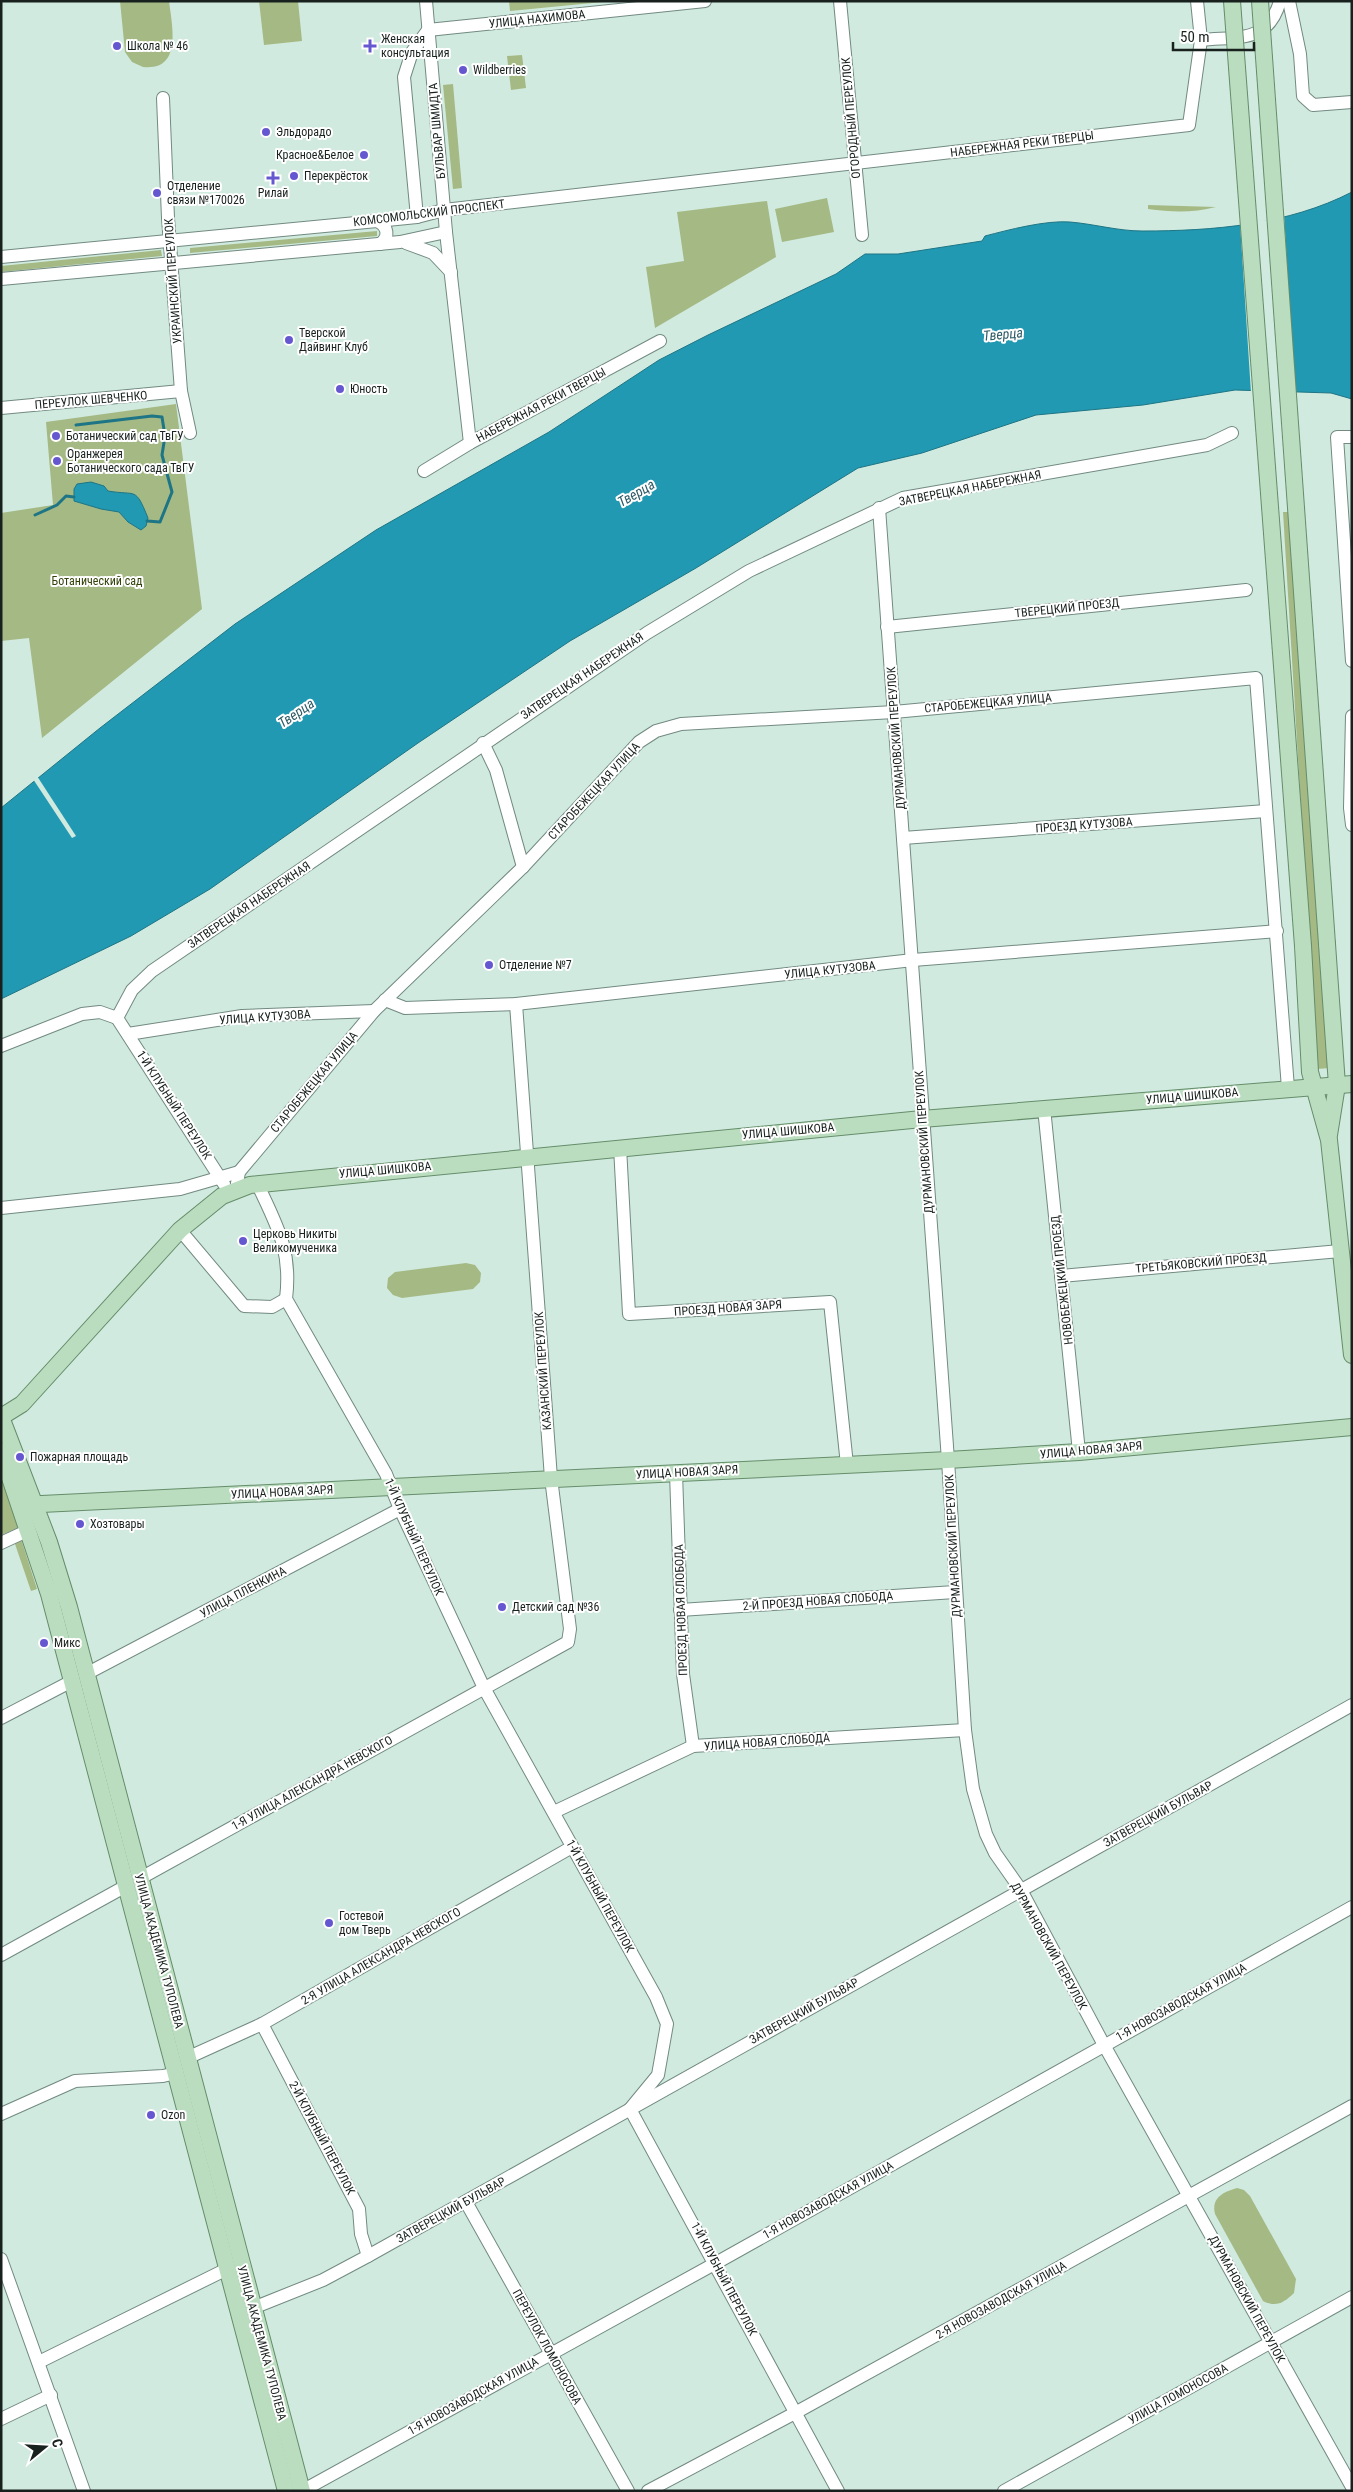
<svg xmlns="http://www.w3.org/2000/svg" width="1353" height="2492" font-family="'Roboto Condensed',sans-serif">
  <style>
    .green { fill: #a5b984 }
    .water { fill: #2199b2; stroke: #1e7585 }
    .pier { fill: #d0eadf }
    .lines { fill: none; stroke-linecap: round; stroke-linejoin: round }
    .stream { stroke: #1e7585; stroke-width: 3 }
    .minor-casing { stroke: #728a81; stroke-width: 14 }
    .major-casing { stroke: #658d6a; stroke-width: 18 }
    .minor { stroke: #fff; stroke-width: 12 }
    .major { stroke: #bbddbf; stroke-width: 16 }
    .major-bridge-casing { stroke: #658d6a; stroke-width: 18; stroke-linecap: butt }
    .major-bridge { stroke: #bbddbf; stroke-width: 16 }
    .poi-dot { fill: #6557d0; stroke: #fff; stroke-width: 2 }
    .labels { text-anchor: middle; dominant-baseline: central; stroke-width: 4; stroke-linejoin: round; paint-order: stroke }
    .street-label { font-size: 12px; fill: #18211d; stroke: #fff }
    .poi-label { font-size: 12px; fill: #18211d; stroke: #fff; text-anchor: start }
    .park-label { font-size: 12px; fill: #324209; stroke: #fff }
    .water-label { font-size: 14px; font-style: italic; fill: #2d5b66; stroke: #fff }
  </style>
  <rect width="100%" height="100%" fill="#d0eadf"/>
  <g class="green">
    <path d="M120,1H169C172,26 183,71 143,67L132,62L125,52Z"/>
    <path d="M259,1H298L302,41L264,45Z"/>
    <path d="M509,1H613L510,11Z"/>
    <path d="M522,55L526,88L511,90L507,56Z"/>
    <path d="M453,84L462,188L453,189L443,85Z"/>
    <path d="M827,198L834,232L782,242L775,209Z"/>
    <path d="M767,201L776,257L655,328L646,267L684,261L677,212Z"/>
    <path d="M1148,205L1216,207C1192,213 1172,212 1148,209Z"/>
    <path d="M377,231V236L190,253V248Z"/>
    <path d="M161,250L162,256L1,272V266Z"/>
    <path d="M176,404L202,609L42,738L29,638L1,641V513L53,505L46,422Z"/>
    <path d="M1283,512H1290L1330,1068L1317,1069Z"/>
    <path d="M466,1263L475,1265L481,1273L480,1282L473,1289L402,1298L393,1295L387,1288L388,1278L395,1272Z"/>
    <path d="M1,1476L18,1528L1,1535Z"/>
    <path d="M21,1539L37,1589L31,1591L14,1541Z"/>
    <path d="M1237,2188L1244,2190L1250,2196L1296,2279L1294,2293C1285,2302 1276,2308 1263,2301L1215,2214C1211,2198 1223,2192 1237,2188Z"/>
  </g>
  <g class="water">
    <path d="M1352,192V399L1331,393L1235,390L1143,405L1036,415L922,453L858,468L696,568L570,641L418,743L210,889L131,936L1,999V808L100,728L235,624L376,530L549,432L659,360L708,335L836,274L865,254H898L982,241L985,236C1008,230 1046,220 1070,222C1094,224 1118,231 1142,231C1213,231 1288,225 1352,192Z"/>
    <path d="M91,482L104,486L108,491C137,496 135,486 148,518L146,526L141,530L128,522L119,512L101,509L74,501V489L77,484Z"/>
  </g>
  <g class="pier">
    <path d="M1284,214L1295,394L1251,393L1240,223L1266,220Z"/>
    <path d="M37,776L76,836L72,838L33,779Z"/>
  </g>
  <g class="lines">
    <g class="stream">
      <path d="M76,425L152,416L162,417L165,436L162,455L172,492L160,522L147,521"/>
      <path d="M35,515L57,505L66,496L74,497"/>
    </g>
    <defs>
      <g id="minor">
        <path d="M426,1L446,232L470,443"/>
        <path d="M840,1L862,235"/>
        <path d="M1289,1L1300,54L1303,96L1313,105L1352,102"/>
        <path d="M428,30L705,1"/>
        <path d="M1201,40C1238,36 1268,44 1280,1"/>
        <path d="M163,98L168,218L181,391L190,433"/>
        <path d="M417,217L404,77L412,52L428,30"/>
        <path d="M377,221C388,226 390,237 380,244"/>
        <path d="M406,243L433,253L451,272"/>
        <path d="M1,257L377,221L417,217L444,210L1189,125L1201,40L1197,1"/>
        <path d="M1,279L400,242L446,232"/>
        <path d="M1,408L181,391"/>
        <path d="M1352,437H1337L1352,661"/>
        <path d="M424,471L470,443L660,341"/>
        <path d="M879,508L948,1460L965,1730L973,1789L986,1834L995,1853L1021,1890L1104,2045L1352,2487"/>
        <path d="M887,627L1246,590"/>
        <path d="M1352,716L1350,808L1352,825"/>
        <path d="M483,743L496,770L523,867"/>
        <path d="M903,838L1266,811"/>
        <path d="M385,1000L405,1008L516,1004L913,960L1277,931"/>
        <path d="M117,1018L132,990L152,971L647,633L749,571L903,498L1207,445L1232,433"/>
        <path d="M117,1018L224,1184"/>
        <path d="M128,1034L242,1016L374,1011"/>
        <path d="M1,1046L82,1014L100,1012L117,1018"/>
        <path d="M1044,1108L1079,1452"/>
        <path d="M620,1147L629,1314L830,1302L847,1465"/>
        <path d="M257,1183C277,1226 292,1250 286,1299L386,1474L400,1509L484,1688L656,1997L667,2024L658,2075L630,2109L838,2491"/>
        <path d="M236,1189L239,1172L374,1011L523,867L639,742L656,731L681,724L894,712L1256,678L1288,1088"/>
        <path d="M1,1208L180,1189L239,1172"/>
        <path d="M180,1230L244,1306L272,1307L286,1299"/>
        <path d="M1061,1276L1340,1251"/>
        <path d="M676,1473L683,1674L693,1746"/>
        <path d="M1,1543L29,1530"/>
        <path d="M680,1610L955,1592"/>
        <path d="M86,1674L400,1509"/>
        <path d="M1,1718L72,1681"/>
        <path d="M554,1812L693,1746L965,1730"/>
        <path d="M139,1879L568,1642L570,1629L551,1478L516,1004"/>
        <path d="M1,1955L126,1886"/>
        <path d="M262,2024L359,2209L361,2234L368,2256"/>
        <path d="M187,2058L262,2024L572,1847"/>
        <path d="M1,2114L75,2081L163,2076L176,2073"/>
        <path d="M466,2202L628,2491"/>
        <path d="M1,2259L84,2491"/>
        <path d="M253,2308L323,2280L368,2256L1352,1705"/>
        <path d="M39,2362L227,2269"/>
        <path d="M1,2419L51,2395"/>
        <path d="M302,2491L716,2263L1352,1907"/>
        <path d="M648,2491L795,2413L1352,2106"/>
        <path d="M1004,2491L1352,2297"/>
      </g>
      <g id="major">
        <path d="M1327,944L1337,1085L1329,1135"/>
        <path d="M1303,946L1310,1072L1329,1140L1352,1355"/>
        <path d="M1,1417L22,1404L180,1230L222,1196L250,1185L922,1119L1352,1084"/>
        <path d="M1,1417L49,1542L69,1607L302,2491"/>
        <path d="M1,1451L49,1594L286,2491"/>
        <path d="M21,1505L948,1460L1079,1452L1352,1427"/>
      </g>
    </defs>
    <use href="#minor" class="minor-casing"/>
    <use href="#major" class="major-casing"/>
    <use href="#minor" class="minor"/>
    <use href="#major" class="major"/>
    <defs>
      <g id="major-bridge">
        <path d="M1232,1L1303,946"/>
        <path d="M1260,1L1327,944"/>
      </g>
    </defs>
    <use href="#major-bridge" class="major-bridge-casing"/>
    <use href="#major-bridge" class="major-bridge"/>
  </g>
  <g class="poi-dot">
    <circle cx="117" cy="46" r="5"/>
    <path d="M367.5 38.5h5v5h5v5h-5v5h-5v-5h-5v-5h5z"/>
    <circle cx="463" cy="70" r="5"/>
    <circle cx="266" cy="132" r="5"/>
    <circle cx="364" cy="155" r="5"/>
    <circle cx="294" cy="176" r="5"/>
    <path d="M270.5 170.5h5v5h5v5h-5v5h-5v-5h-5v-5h5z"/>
    <circle cx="157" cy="193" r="5"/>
    <circle cx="289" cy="340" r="5"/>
    <circle cx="340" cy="389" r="5"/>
    <circle cx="56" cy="436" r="5"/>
    <circle cx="57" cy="461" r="5"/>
    <circle cx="489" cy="965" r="5"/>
    <circle cx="243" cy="1241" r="5"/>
    <circle cx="20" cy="1457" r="5"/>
    <circle cx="80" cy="1524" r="5"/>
    <circle cx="502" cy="1607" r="5"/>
    <circle cx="44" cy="1643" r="5"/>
    <circle cx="329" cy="1923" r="5"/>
    <circle cx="151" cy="2115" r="5"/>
  </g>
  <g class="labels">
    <g class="street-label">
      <text transform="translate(537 19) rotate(-6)">УЛИЦА НАХИМОВА</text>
      <text transform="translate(851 118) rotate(-95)">ОГОРОДНЫЙ ПЕРЕУЛОК</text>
      <text transform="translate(437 131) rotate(-95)">БУЛЬВАР ШМИДТА</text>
      <text transform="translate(1022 144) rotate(-7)">НАБЕРЕЖНАЯ РЕКИ ТВЕРЦЫ</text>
      <text transform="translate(429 213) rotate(-7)">КОМСОМОЛЬСКИЙ ПРОСПЕКТ</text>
      <text transform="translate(173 281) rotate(-94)">УКРАИНСКИЙ ПЕРЕУЛОК</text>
      <text transform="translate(91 400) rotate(-5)">ПЕРЕУЛОК ШЕВЧЕНКО</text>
      <text transform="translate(541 405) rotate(-28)">НАБЕРЕЖНАЯ РЕКИ ТВЕРЦЫ</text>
      <text transform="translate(970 488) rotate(-11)">ЗАТВЕРЕЦКАЯ НАБЕРЕЖНАЯ</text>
      <text transform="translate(1067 608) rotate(-6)">ТВЕРЕЦКИЙ ПРОЕЗД</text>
      <text transform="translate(582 676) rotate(-34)">ЗАТВЕРЕЦКАЯ НАБЕРЕЖНАЯ</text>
      <text transform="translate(988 703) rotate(-5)">СТАРОБЕЖЕЦКАЯ УЛИЦА</text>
      <text transform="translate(896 738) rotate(-94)">ДУРМАНОВСКИЙ ПЕРЕУЛОК</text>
      <text transform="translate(594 791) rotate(-47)">СТАРОБЕЖЕЦКАЯ УЛИЦА</text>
      <text transform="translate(1084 825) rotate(-4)">ПРОЕЗД КУТУЗОВА</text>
      <text transform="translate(249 905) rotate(-34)">ЗАТВЕРЕЦКАЯ НАБЕРЕЖНАЯ</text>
      <text transform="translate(830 970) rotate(-6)">УЛИЦА КУТУЗОВА</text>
      <text transform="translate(265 1017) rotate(-4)">УЛИЦА КУТУЗОВА</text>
      <text transform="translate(314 1082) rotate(-50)">СТАРОБЕЖЕЦКАЯ УЛИЦА</text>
      <text transform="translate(1192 1096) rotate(-5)">УЛИЦА ШИШКОВА</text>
      <text transform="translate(174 1105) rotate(57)">1-Й КЛУБНЫЙ ПЕРЕУЛОК</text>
      <text transform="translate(788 1131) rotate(-5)">УЛИЦА ШИШКОВА</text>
      <text transform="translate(924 1142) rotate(-94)">ДУРМАНОВСКИЙ ПЕРЕУЛОК</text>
      <text transform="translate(385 1170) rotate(-5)">УЛИЦА ШИШКОВА</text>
      <text transform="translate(1201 1263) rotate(-5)">ТРЕТЬЯКОВСКИЙ ПРОЕЗД</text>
      <text transform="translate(1062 1280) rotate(-96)">НОВОБЕЖЕЦКИЙ ПРОЕЗД</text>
      <text transform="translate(728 1308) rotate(-4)">ПРОЕЗД НОВАЯ ЗАРЯ</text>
      <text transform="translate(543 1371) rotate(-94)">КАЗАНСКИЙ ПЕРЕУЛОК</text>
      <text transform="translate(1091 1450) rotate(-5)">УЛИЦА НОВАЯ ЗАРЯ</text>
      <text transform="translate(687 1472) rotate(-3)">УЛИЦА НОВАЯ ЗАРЯ</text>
      <text transform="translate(282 1492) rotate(-3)">УЛИЦА НОВАЯ ЗАРЯ</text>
      <text transform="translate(414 1537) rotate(66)">1-Й КЛУБНЫЙ ПЕРЕУЛОК</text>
      <text transform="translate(953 1546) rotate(-93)">ДУРМАНОВСКИЙ ПЕРЕУЛОК</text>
      <text transform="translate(243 1592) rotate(-28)">УЛИЦА ПЛЕНКИНА</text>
      <text transform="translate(818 1601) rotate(-4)">2-Й ПРОЕЗД НОВАЯ СЛОБОДА</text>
      <text transform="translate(681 1610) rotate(-92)">ПРОЕЗД НОВАЯ СЛОБОДА</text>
      <text transform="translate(767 1742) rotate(-4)">УЛИЦА НОВАЯ СЛОБОДА</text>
      <text transform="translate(312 1783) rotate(-29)">1-Я УЛИЦА АЛЕКСАНДРА НЕВСКОГО</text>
      <text transform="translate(1158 1814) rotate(-29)">ЗАТВЕРЕЦКИЙ БУЛЬВАР</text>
      <text transform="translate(600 1896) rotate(61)">1-Й КЛУБНЫЙ ПЕРЕУЛОК</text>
      <text transform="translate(1049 1946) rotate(61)">ДУРМАНОВСКИЙ ПЕРЕУЛОК</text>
      <text transform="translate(159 1951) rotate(75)">УЛИЦА АКАДЕМИКА ТУПОЛЕВА</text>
      <text transform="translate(381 1956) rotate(-30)">2-Я УЛИЦА АЛЕКСАНДРА НЕВСКОГО</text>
      <text transform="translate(1181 2002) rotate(-29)">1-Я НОВОЗАВОДСКАЯ УЛИЦА</text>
      <text transform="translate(804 2011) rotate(-29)">ЗАТВЕРЕЦКИЙ БУЛЬВАР</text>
      <text transform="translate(322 2138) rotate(62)">2-Й КЛУБНЫЙ ПЕРЕУЛОК</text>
      <text transform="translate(828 2200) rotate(-29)">1-Я НОВОЗАВОДСКАЯ УЛИЦА</text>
      <text transform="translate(451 2210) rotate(-29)">ЗАТВЕРЕЦКИЙ БУЛЬВАР</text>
      <text transform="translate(724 2279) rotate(62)">1-Й КЛУБНЫЙ ПЕРЕУЛОК</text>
      <text transform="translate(1247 2299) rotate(61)">ДУРМАНОВСКИЙ ПЕРЕУЛОК</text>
      <text transform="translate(1001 2300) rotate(-29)">2-Я НОВОЗАВОДСКАЯ УЛИЦА</text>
      <text transform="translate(262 2343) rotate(75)">УЛИЦА АКАДЕМИКА ТУПОЛЕВА</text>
      <text transform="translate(547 2347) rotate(61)">ПЕРЕУЛОК ЛОМОНОСОВА</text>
      <text transform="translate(1178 2394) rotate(-29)">УЛИЦА ЛОМОНОСОВА</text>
      <text transform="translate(473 2396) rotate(-29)">1-Я НОВОЗАВОДСКАЯ УЛИЦА</text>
    </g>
    <g class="poi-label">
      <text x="381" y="39">Женская<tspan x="381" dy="14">консультация</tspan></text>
      <text x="127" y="46">Школа № 46</text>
      <text x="473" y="70">Wildberries</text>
      <text x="276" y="132">Эльдорадо</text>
      <text x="354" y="155" text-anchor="end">Красное&amp;Белое</text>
      <text x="304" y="176">Перекрёсток</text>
      <text x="167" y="186">Отделение<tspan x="167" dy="14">связи №170026</tspan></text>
      <text x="273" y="193" text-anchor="middle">Рилай</text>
      <text x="299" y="333">Тверской<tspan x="299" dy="14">Дайвинг Клуб</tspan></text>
      <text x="350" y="389">Юность</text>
      <text x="66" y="436">Ботанический сад ТвГУ</text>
      <text x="67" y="454">Оранжерея<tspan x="67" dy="14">Ботанического сада ТвГУ</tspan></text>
      <text x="499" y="965">Отделение №7</text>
      <text x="253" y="1234">Церковь Никиты<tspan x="253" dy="14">Великомученика</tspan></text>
      <text x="30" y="1457">Пожарная площадь</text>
      <text x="90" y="1524">Хозтовары</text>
      <text x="512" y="1607">Детский сад №36</text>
      <text x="54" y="1643">Микс</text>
      <text x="339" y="1916">Гостевой<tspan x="339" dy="14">дом Тверь</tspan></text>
      <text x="161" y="2115">Ozon</text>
    </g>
    <g class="park-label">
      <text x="97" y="581">Ботанический сад</text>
    </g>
    <g class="water-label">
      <text transform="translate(1003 334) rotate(-5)">Тверца</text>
      <text transform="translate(636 493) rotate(-30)">Тверца</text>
      <text transform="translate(296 713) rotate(-34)">Тверца</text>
    </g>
  </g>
  <rect width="1353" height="2492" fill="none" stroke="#18211d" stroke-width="5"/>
  <g transform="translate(45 2447) rotate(72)" stroke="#ffffff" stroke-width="4" paint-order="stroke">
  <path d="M0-4L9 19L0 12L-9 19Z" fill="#18211d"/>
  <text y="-8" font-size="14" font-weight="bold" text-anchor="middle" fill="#18211d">С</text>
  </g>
  <path d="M1173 42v8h81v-8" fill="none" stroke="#18211d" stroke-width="2.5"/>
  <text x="1180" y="42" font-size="15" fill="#18211d" stroke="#ffffff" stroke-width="4" paint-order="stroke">50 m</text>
</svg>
